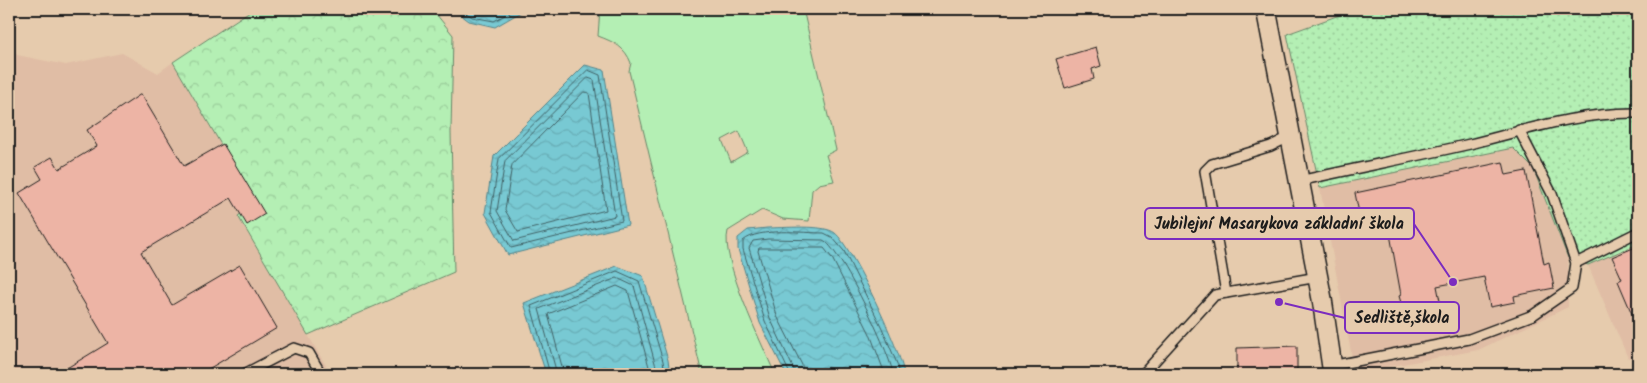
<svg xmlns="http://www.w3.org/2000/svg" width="1647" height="383" font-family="Kalam,sans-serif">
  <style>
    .built { fill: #e0bda5 }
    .grass { fill: #b4efb4; stroke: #688668; fill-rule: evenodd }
    .forest { fill: url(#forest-crowns); stroke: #688668 }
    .park { fill: url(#park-dots); stroke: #688668 }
    .water { fill: url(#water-waves); stroke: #53848a }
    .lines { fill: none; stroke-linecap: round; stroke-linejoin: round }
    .shore { stroke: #416165; stroke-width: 1 }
    .building { fill: #edb4a5; stroke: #1c1c1c }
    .service-casing { stroke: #1c1c1c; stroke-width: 12 }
    .minor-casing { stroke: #1c1c1c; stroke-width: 22 }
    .service { stroke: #e6cbad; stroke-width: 9 }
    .minor { stroke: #e6cbad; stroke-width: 19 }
    .leader { fill: none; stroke: #7b2cbf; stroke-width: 2 }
    .callout-dot { fill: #7b2cbf; stroke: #e6cbad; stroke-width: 2 }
    .callout { fill: #e6cbad; stroke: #7b2cbf; stroke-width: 2 }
    .callout-label { font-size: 16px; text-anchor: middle; font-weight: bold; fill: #1c1c1c }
  </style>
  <defs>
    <pattern id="forest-crowns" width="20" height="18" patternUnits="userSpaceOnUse" patternTransform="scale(1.25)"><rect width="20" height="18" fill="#b4efb4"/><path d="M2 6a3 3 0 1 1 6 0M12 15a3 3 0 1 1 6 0" fill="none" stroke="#9acc9a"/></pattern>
    <pattern id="park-dots" width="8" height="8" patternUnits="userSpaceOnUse" patternTransform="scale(1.25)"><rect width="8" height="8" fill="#b4efb4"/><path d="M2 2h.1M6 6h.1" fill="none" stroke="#9acc9a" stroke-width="1.8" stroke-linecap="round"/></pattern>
    <pattern id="water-waves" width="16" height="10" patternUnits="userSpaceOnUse" patternTransform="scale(1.25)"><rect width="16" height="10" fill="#78c9d3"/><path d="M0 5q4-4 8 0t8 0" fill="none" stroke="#67acb5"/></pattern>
  </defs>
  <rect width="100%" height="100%" fill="#e6cbad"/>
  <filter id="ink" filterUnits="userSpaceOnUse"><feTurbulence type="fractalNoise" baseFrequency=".02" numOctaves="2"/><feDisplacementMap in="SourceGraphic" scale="10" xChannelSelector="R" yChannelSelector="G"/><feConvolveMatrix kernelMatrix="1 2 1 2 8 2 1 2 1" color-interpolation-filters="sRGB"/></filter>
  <g filter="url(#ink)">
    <g class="built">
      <path d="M9,41L17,55L66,65L122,53L158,73L173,62L255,203L238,217L331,374H9Z"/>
      <path d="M1513,148L1533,168L1568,258V307L1478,350L1355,373L1320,188Z"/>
      <path d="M1638,244V354L1628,358L1588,265Z"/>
    </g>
    <path class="grass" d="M600,9H803L836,150L826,155L834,181L819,184L812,190L809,221L783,219L762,210L728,231C720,259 762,344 775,374H702L629,71L631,63C625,47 614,42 598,36ZM739,131L748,152L731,162L722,140Z"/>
    <path class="forest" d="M253,9H432L453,35L451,132L454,272L308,335L238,216L255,203L173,62Z"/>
    <path class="park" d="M1356,9H1638V244L1588,265L1568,258L1533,168L1513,148L1320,188L1287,34Z"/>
    <g class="water">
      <path d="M453,9H526L495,27L469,21Z"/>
      <path d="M585,65L604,70L628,225L508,255L485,213L494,156Z"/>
      <path d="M767,228C782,228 824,224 835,233C851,245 902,353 904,374H786L760,323L738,249V238L748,230Z"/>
      <path d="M617,266L643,276L668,360L670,374H546L524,303Z"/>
    </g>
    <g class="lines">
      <g class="shore">
        <path d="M461,9L472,17L494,21L516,9"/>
        <path d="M588,70L600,75L622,221L511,248L491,212L499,159Z"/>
        <path d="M588,78L594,80L615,216L514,241L497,211L505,161Z"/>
        <path d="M584,92L589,93L606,210L518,232L505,210L512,165Z"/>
        <path d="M550,374L531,306L617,271L639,281L663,361L665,374"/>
        <path d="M557,374L539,309L617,278L634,286L658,374"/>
        <path d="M564,374L548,314L617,286L628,291L651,374"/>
        <path d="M790,374L765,321L743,249V241C759,227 803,233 824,233L832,237L844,251L882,328L898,366L899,374"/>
        <path d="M796,374L770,318L749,248L753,241L768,239L823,240C839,246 891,354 893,374"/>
        <path d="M803,374L802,365L777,316L758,251L759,248H824L832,258L870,334L885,374"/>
      </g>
    </g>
    <g class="building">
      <path d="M1096,47L1101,66L1092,69L1094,79L1065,88L1056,59Z"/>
      <path d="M141,94L184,166L223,144L265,214L247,225L231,198L141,252L172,305L240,265L277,328L200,374H57L108,343L19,193L42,179L35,167L52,157L59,169L97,146L87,130Z"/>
      <path d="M1503,162L1506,175L1526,171L1544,264L1549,262L1554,288L1514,296L1515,302L1490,307L1484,277L1437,286L1443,316L1407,323L1399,296L1401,295L1390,234L1376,236L1375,230L1363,233L1355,193Z"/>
      <path d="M1638,246V328L1618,281L1622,279L1612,257Z"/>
      <path d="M1297,346V374H1237V348Z"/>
    </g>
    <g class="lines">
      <defs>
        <g id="service">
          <path d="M1299,181C1356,168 1414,157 1470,144C1526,130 1580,112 1638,113"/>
          <path d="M1576,263L1638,232"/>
          <path d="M1226,293L1205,171L1212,164L1271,146L1291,136"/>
          <path d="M1331,366L1469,339L1533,315L1572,288L1576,263L1552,194L1519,130"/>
          <path d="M244,374L294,348L309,353L321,374"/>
          <path d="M1143,374L1215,295L1318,277"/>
        </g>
        <path id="minor" d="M1266,9L1322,299L1333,374"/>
      </defs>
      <use href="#service" class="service-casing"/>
      <use href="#minor" class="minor-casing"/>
      <use href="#service" class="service"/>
      <use href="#minor" class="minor"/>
    </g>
  </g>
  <path class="leader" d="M1453 282L1414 224M1279 302L1345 318"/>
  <g class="callout-dot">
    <circle cx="1453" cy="282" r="5"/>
    <circle cx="1279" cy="302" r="5"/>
  </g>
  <g class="callout">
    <rect x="1145" y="208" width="269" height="31" rx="5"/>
    <rect x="1345" y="302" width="114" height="31" rx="5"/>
  </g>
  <g class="callout-label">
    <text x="1279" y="229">Jubilejní Masarykova základní škola</text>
    <text x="1402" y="323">Sedliště,škola</text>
  </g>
  <rect width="1647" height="383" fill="none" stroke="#e6cbad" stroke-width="30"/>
  <rect x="15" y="15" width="1617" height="353" fill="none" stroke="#1c1c1c" stroke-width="2" filter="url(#ink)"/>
</svg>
